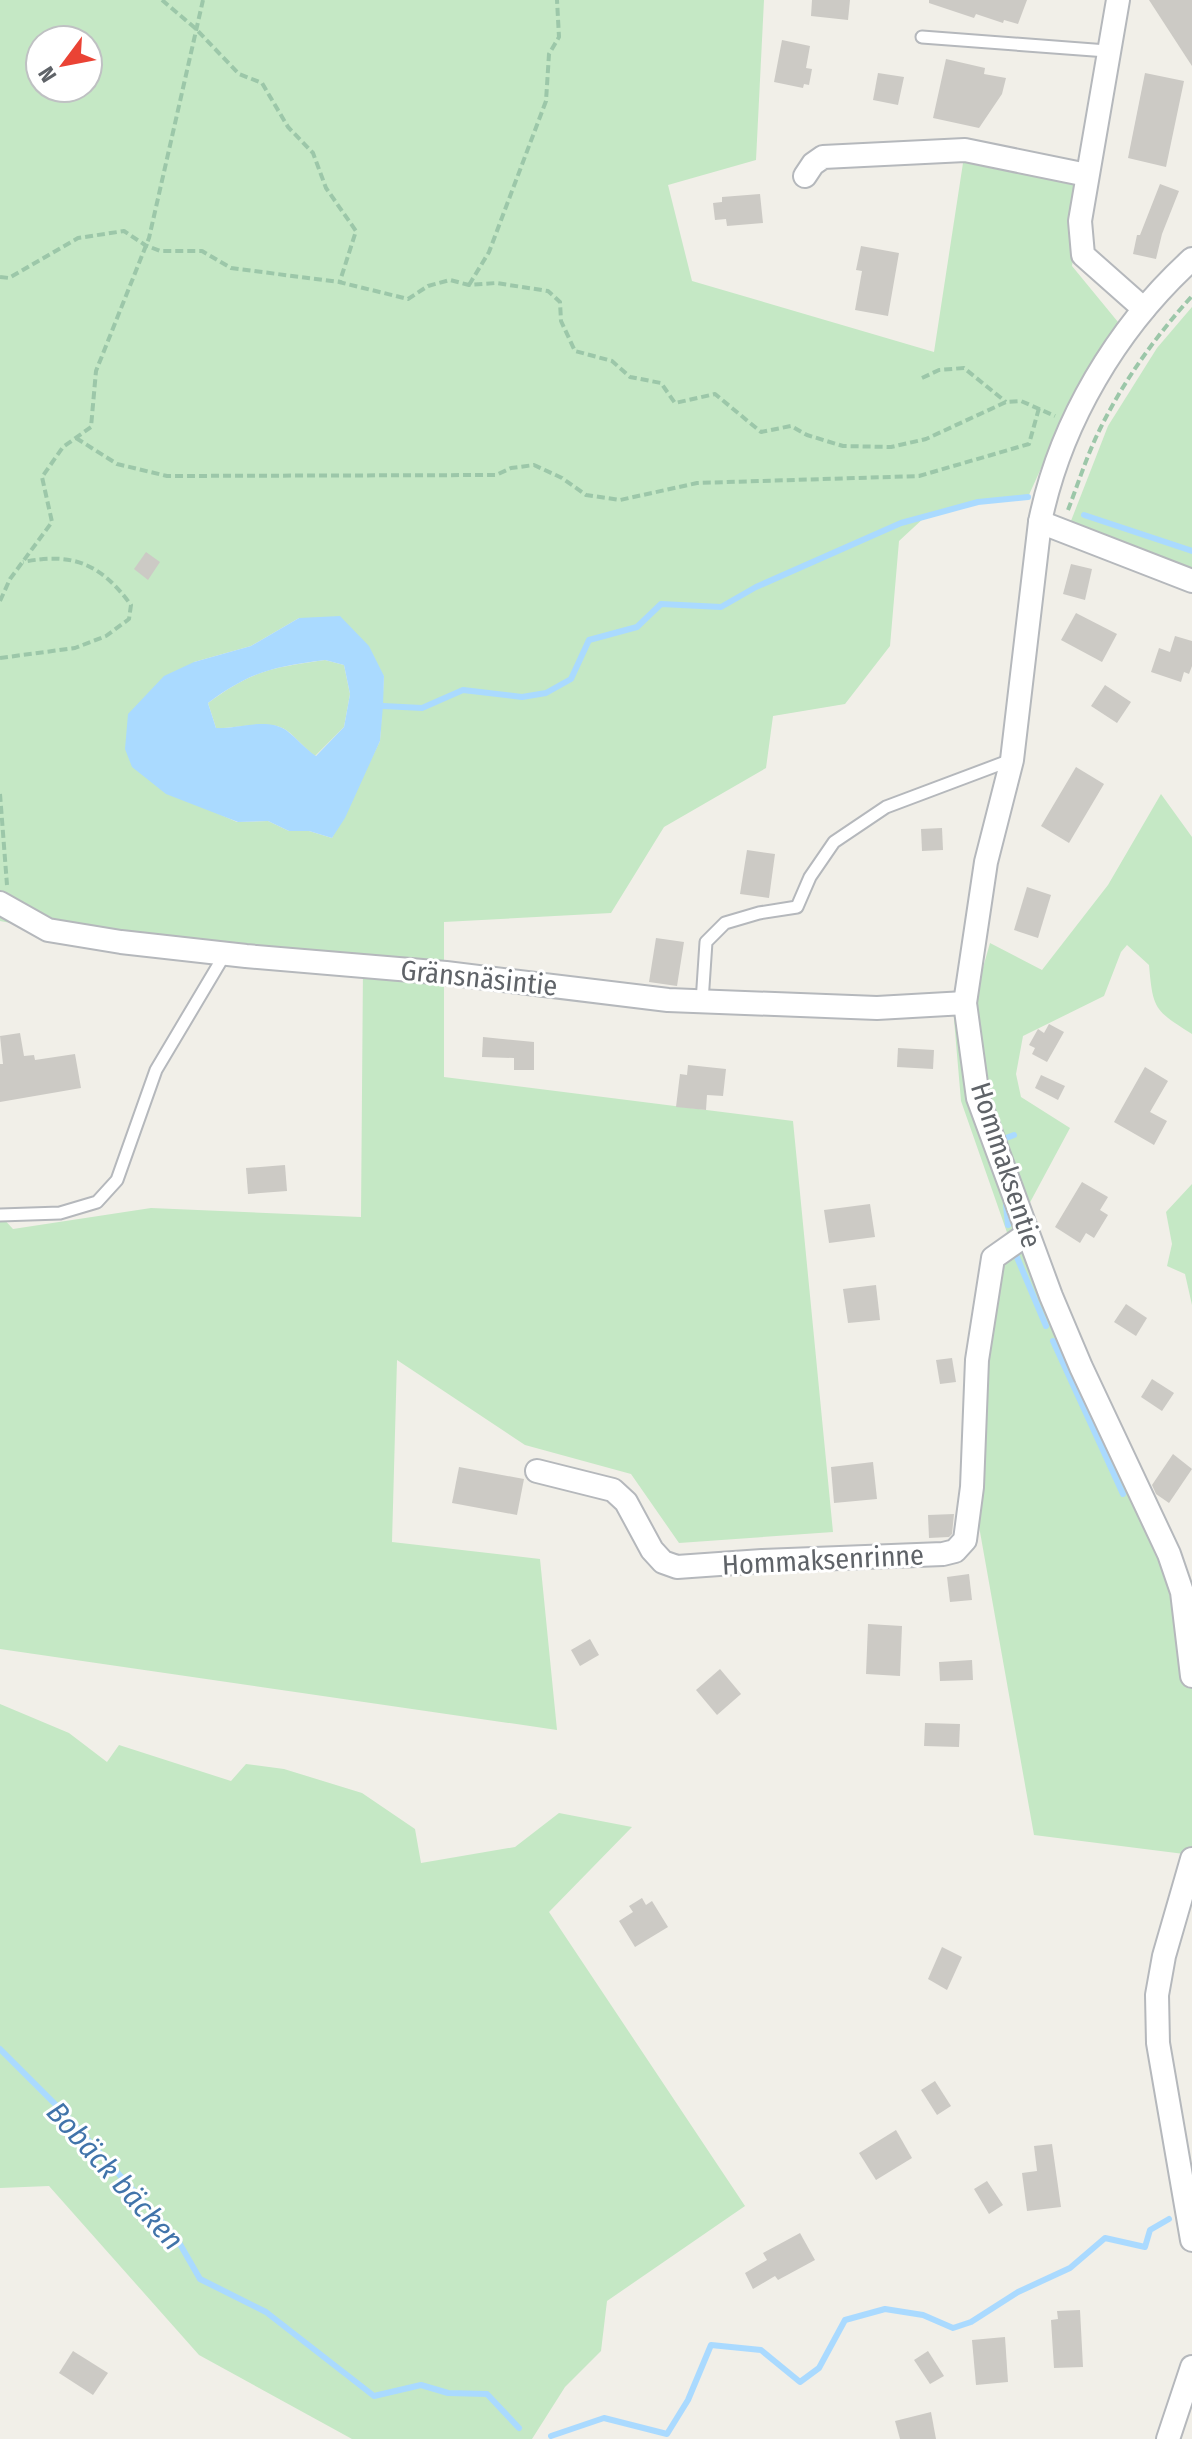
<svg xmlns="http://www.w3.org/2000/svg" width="1192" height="2439" font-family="'Fira Sans Condensed',sans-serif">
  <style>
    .green { fill: #c5e8c5; fill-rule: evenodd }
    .water { fill: #aadaff; fill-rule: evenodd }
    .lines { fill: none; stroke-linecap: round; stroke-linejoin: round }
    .stream { stroke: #aadaff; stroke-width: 6 }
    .building { fill: #cccac5 }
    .lane-casing { stroke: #b5b8bc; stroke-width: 15 }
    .street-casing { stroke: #b5b8bc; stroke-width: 26 }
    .path { stroke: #9cc7a9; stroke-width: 4; stroke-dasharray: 8 4; stroke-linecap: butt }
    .lane { stroke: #fff; stroke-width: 11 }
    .street { stroke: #fff; stroke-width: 22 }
    .labels { text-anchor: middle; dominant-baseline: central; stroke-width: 6; stroke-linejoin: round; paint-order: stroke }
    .street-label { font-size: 28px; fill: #5f6368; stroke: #fff }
    .water-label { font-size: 30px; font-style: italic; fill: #4174aa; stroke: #fff }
  </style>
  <rect width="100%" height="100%" fill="#f1efe8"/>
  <g class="green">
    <path d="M0,0H764L756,160L668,185L692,281L934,352L965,150L1087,175L1072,266L1118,322L1073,398L1028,497L978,502L926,516L899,541L890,646L845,704L773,716L766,768L664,827L611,913L444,922V1077L793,1121L833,1532L679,1543L631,1474L525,1445L397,1360L392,1542L540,1559L557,1730L0,1649V1215L13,1229L151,1208L361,1217L363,966L48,930L0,921ZM40,40H88V88H40ZM299,618L384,676L380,741L332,838L309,831H289L268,821L237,822L210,810L194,662L251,646Z"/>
    <path d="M1192,307V570L1069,526L1108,426L1157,348Z"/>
    <path d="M325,660L344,665L350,694L344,727L315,756C305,749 296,737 286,730C269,719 236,729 216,728L208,703C253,670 271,668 325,660Z"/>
    <path d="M1161,794L1192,837V1034C1154,1010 1153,1009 1149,965L1127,945L1121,952L1104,996L1023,1036L1016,1074L1021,1097L1070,1128L1027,1208L986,1102L972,1006L990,943L1042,970L1108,885Z"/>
    <path d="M965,1003L978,1098L1169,1554L1192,1676V1855L1034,1835L972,1487L993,1258L1011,1244L961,1101L953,1008Z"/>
    <path d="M1192,1184V1305L1185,1274L1167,1266L1172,1244L1166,1212Z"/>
    <path d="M0,1704L69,1733L107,1762L119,1745L231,1781L246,1764L284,1769L362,1793L415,1829L421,1863L515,1847L559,1813L632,1827L549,1912L745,2206L607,2301L601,2351L565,2387L532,2439H352L199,2355L49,2186L0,2188Z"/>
  </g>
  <path class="water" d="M340,616L369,646L384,676L383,706L380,741L345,818L332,838L309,831H289L268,821L238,822L166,794L132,767L125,749L128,714L164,676L194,662L251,646L299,618ZM325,660L344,665L350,694L344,727L316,756C305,749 297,738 286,730C267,717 237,729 216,728L208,703C251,671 273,667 325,660Z"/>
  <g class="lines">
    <g class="stream">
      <path d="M1084,515L1192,551"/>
      <path d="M383,706L422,708L463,690L522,697L546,693L571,679L589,640L637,627L661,604L721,607L756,587L901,523L978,502L1028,497"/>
      <path d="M998,1141L1014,1135"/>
      <path d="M1006,1205L1008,1225"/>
      <path d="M1016,1255L1046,1326"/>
      <path d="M1053,1341L1123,1494"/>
      <path d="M0,2049L64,2113L177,2239L200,2279L266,2312L374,2396L421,2385L448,2393L487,2394L519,2428"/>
      <path d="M551,2436L604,2418L667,2434L688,2400L711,2345L761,2350L800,2382L819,2368L845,2320L885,2309L923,2315L953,2328L971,2322L1018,2292L1070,2268L1105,2238L1145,2247L1150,2230L1169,2219"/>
    </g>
  </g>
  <g class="building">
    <path d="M812,0H850L848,20L811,16Z"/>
    <path d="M929,0H1027L1018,24L1004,20L1003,23L976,14L974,18L929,3Z"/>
    <path d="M1149,0H1192V66L1188,60Z"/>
    <path d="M782,40L810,46L806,68L812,69L809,85L804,84L803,88L774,82Z"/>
    <path d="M946,59L985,68L984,74L1006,78L1002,94L979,128L933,118Z"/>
    <path d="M878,73L904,77L898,105L873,100Z"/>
    <path d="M1145,73L1184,81L1166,167L1128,158Z"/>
    <path d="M1160,184L1179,191L1162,234L1156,259L1133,254L1137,235H1140Z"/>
    <path d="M760,194L763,223L727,226L726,219L715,220L713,203L722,202V197Z"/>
    <path d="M861,246L899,253L888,316L855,310L862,271L856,270Z"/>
    <path d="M146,552L160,562L148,580L134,569Z"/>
    <path d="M1071,564L1092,569L1085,600L1063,594Z"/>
    <path d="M1076,613L1117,634L1102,662L1061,640Z"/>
    <path d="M1175,636L1192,641V666L1189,674L1184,672L1181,682L1151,672L1159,648L1170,652Z"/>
    <path d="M1105,685L1131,702L1117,723L1091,706Z"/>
    <path d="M1076,767L1104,784L1069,843L1041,826Z"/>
    <path d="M942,828L943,850L922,851L921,829Z"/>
    <path d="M747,850L775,854L769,898L740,894Z"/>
    <path d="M1027,887L1051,895L1038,938L1014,930Z"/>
    <path d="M656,938L684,942L677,986L649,982Z"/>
    <path d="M1049,1024L1064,1032L1047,1062L1032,1054L1035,1048L1029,1045L1038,1029L1044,1033Z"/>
    <path d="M20,1033L24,1056L34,1055L35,1060L75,1054L81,1088L0,1102V1064H3L0,1036Z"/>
    <path d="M483,1037L534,1042V1070H514V1058L482,1057Z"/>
    <path d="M898,1048L934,1050L933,1069L897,1067Z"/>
    <path d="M688,1065L726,1069L723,1096L707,1095L706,1110L676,1107L680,1074L687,1075Z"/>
    <path d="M1145,1067L1168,1081L1150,1112L1167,1121L1154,1145L1114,1122Z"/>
    <path d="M1041,1075L1065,1086L1058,1100L1035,1088Z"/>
    <path d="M285,1165L287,1191L248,1194L246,1168Z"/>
    <path d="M1082,1182L1108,1197L1100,1210L1108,1215L1094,1238L1086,1233L1080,1243L1055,1227Z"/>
    <path d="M870,1204L875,1237L829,1243L824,1210Z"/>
    <path d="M876,1285L880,1320L848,1323L843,1289Z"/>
    <path d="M1126,1304L1147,1318L1136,1336L1114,1322Z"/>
    <path d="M952,1358L956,1382L940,1384L936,1360Z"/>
    <path d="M1152,1379L1174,1393L1162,1411L1141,1397Z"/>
    <path d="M1173,1454L1192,1469L1169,1503L1156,1494L1152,1485Z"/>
    <path d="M873,1462L877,1499L834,1503L831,1467Z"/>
    <path d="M459,1467L524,1479L517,1515L452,1503Z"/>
    <path d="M954,1514L952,1534L949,1537L929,1538L928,1515Z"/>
    <path d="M969,1574L972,1600L950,1602L947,1577Z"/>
    <path d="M868,1624L902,1626L900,1676L866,1674Z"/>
    <path d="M590,1639L599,1655L580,1666L571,1650Z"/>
    <path d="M972,1660L973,1680L940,1681L939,1662Z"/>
    <path d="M720,1669L741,1694L717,1715L696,1690Z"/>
    <path d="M925,1723L960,1724L959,1747L924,1746Z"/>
    <path d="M642,1898L646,1905L652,1901L668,1927L635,1947L619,1921L633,1912L629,1906Z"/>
    <path d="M942,1947L962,1957L947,1990L928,1979Z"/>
    <path d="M935,2081L951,2106L937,2115L921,2090Z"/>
    <path d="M896,2130L912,2158L876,2180L859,2153Z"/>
    <path d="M1052,2144L1061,2207L1027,2211L1022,2173L1037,2171L1034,2146Z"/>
    <path d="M987,2181L1003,2205L989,2214L974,2189Z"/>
    <path d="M800,2233L815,2260L778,2280L775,2276L753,2289L745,2273L767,2260L763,2253Z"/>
    <path d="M1080,2310L1083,2367L1054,2368L1051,2320L1058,2319L1057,2311Z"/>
    <path d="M1005,2337L1008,2382L976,2385L972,2340Z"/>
    <path d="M73,2351L108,2373L93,2395L59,2373Z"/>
    <path d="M928,2351L944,2376L930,2384L914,2360Z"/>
    <path d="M931,2412L936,2439H900L895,2421Z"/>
  </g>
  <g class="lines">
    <defs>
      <g id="lane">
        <path d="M922,37L1107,51"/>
        <path d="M702,1002L706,942L725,923L759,913L797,907L810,877L834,842L886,807L1011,760"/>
        <path d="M0,1215L60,1213L97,1202L117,1180L156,1070L225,954"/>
      </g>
      <g id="street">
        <path d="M1118,0L1080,221L1083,255L1144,309"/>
        <path d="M805,176L813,164L823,157L965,150L1087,175"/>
        <path d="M1192,259C1117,327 1060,423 1040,522L1012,760L986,862L965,1003L978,1098L1051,1296L1081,1367L1169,1554L1182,1592L1192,1676"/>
        <path d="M1040,522L1192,581"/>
        <path d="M0,903L48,930L121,942L246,956L446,973L668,1000L877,1008L965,1003"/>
        <path d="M537,1471L613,1490L626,1502L652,1550L663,1562L677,1567L762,1561L943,1554L955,1551L965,1540L972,1487L977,1360L993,1258L1027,1234"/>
        <path d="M1192,1859L1164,1956L1157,1995L1158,2043L1192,2240"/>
        <path d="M1168,2439L1192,2367"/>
      </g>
    </defs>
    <use href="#lane" class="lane-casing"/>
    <use href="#street" class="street-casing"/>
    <g class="path">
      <path d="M162,0L195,28L239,74L262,83L288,127L313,153L326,188L356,231L340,281"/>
      <path d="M0,277L9,278L78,238L124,231L145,245L160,251H202L231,268L339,282L408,299L428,286L450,280L469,285L496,283L548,291L560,302L561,321L575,351L612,361L630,377L661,383L675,403L715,394L761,432L791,426L807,435L843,446L891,447L926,439L1006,402L1021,401L1055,416"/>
      <path d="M469,285L489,252L546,101L549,54L559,37L557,0"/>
      <path d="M922,378L939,370L964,368L1006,402"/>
      <path d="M76,438L117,464L167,476L496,475L511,468L534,465L562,478L586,495L620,500L697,483L919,476L1029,444L1039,408"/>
      <path d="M1068,510C1078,484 1087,455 1100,429C1124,380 1156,336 1192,296"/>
      <path d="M0,601L10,579L52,522L42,477L63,447L91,427L96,371L149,238L203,0"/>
      <path d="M0,658L75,648L106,636L129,619L131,605C101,564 73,552 23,562"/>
      <path d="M0,794L7,885"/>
    </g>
    <use href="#lane" class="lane"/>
    <use href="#street" class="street"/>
  </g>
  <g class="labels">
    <g class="street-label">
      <text transform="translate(479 978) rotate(6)">Gränsnäsintie</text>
      <text transform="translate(1006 1165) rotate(72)">Hommaksentie</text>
      <text transform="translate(823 1560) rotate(-3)">Hommaksenrinne</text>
    </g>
    <g class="water-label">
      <text transform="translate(115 2176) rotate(48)">Bobäck bäcken</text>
    </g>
  </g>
  <g transform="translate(64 64) rotate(238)"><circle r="38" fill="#ffffff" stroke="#bfc1c3" stroke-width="2"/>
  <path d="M0-6L14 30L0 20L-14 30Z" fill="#ea4335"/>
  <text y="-12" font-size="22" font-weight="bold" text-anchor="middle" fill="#5f6368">N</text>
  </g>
</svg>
